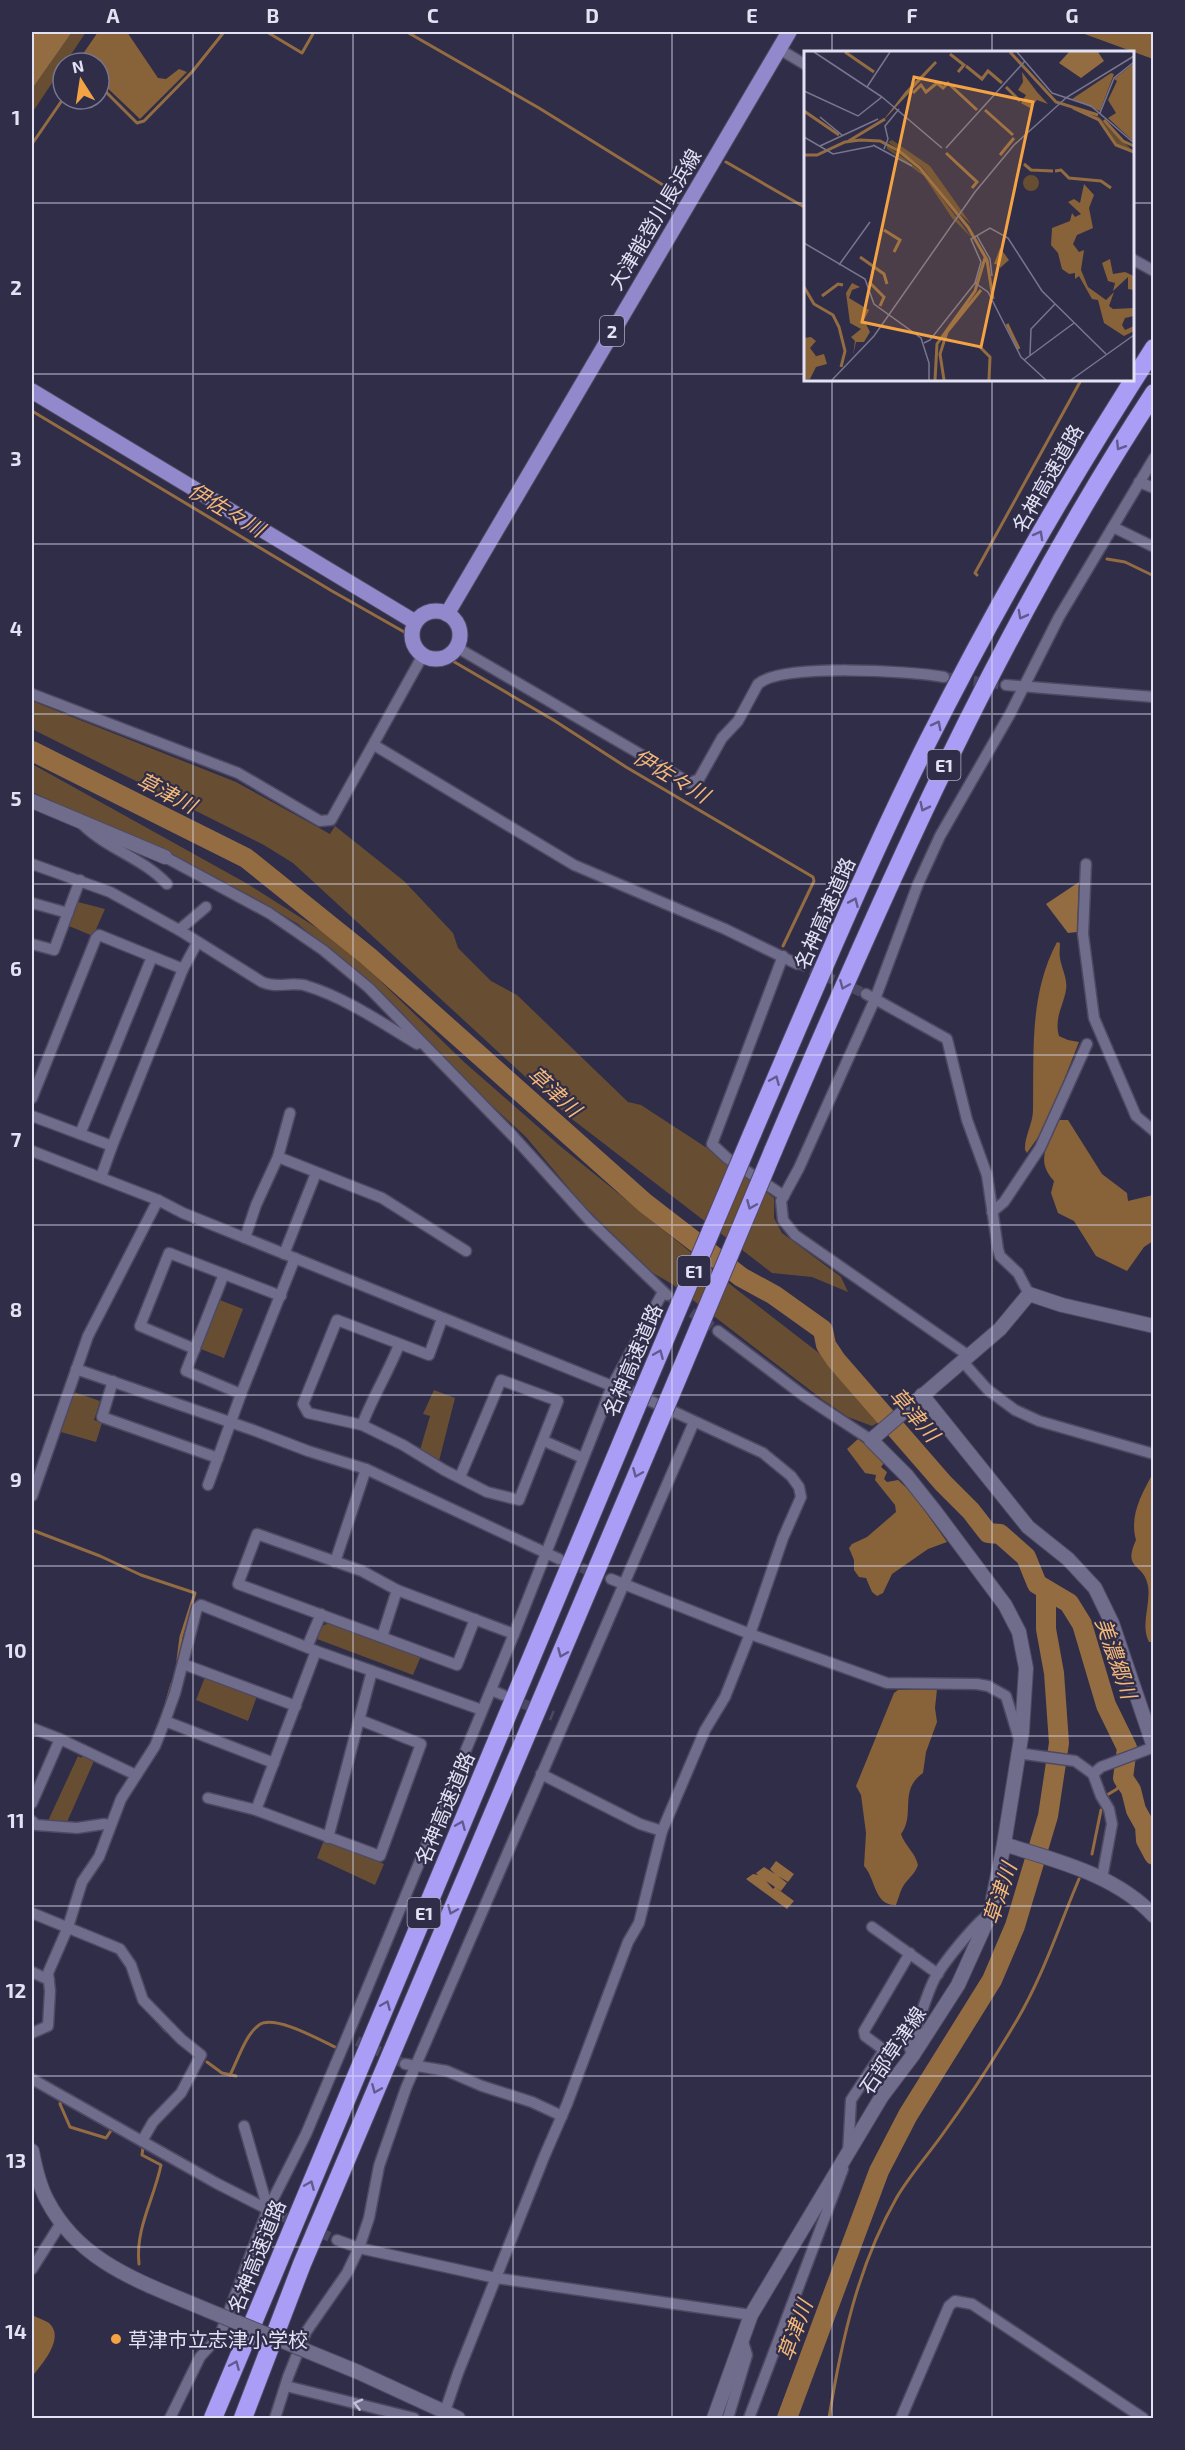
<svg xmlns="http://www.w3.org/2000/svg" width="1185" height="2450" font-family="'Exo 2','Noto Sans JP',sans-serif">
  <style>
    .green { fill: #674e33 }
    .forest { fill: #886238 }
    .water { fill: #936c42 }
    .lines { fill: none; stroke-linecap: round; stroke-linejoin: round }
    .stream { stroke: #936c42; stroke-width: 3 }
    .river { stroke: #936c42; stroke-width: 20 }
    .street-tunnel { stroke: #4b4863; stroke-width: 10; stroke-dasharray: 10 5; stroke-linecap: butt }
    .street-casing { stroke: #4e4961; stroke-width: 13 }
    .secondary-casing { stroke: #4e4961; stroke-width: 16 }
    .primary-casing { stroke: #4e4961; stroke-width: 17 }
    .highway-casing { stroke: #4e4961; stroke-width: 20 }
    .street { stroke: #6f6c8c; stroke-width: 10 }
    .secondary { stroke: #6f6c8c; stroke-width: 14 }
    .primary { stroke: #9289cc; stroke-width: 15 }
    .highway { stroke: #aa9df6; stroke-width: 18 }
    .secondary-bridge-casing { stroke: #4e4961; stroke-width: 16; stroke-linecap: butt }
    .highway-bridge-casing { stroke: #4e4961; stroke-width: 20; stroke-linecap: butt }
    .secondary-bridge { stroke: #6f6c8c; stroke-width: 14 }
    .highway-bridge { stroke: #aa9df6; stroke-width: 18 }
    .oneway { stroke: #615a8e }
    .oneway2 { stroke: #c0bed5 }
    .grid { fill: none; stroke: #e3e1f4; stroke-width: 1.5; stroke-opacity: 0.55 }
    .poi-dot { fill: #f4a344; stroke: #302d49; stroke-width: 2 }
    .labels { text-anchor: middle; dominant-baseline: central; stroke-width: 4.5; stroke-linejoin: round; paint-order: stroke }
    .shield { fill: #302d49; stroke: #adabc1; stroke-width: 1.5 }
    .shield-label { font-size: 18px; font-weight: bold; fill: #e3e1f4 }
    .street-label { font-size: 20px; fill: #e3e1f4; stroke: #302d49 }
    .poi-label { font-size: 20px; fill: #e3e1f4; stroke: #302d49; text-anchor: start }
    .water-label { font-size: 21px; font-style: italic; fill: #f4b878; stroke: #302d49 }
    .inset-river { fill: none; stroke: #936c42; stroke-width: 3 }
    .inset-road { fill: none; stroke: #78758d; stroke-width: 1.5 }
    .view { fill: #f4a344; fill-opacity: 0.15; stroke: #f4a344; stroke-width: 3 }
    .inset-edge { fill: none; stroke: #e3e1f4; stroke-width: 3 }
    .neatline { fill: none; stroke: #e3e1f4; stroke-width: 2 }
    .grid-label { font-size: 20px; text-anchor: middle; font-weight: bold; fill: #e3e1f4 }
  </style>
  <rect width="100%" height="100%" fill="#302d49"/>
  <g class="green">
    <path d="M72,32H86L32,113V89Z"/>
    <path d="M32,701L236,782L330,834L335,826L404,881L453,933L458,948L491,981L517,995L628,1102L641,1105L707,1148L774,1198V1218L782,1233L841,1277L848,1292L812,1277L772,1273L568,1116L293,863L264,845L32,729Z"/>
    <path d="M32,764L246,883L328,935L364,965L464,1062L560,1146L736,1289L828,1360L883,1420L872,1426L848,1417L823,1400L672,1284L653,1273L583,1205L526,1137L485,1099L393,1004L298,924L262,902L192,865L32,792Z"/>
    <path d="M78,902L105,909L93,936L69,926Z"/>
    <path d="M217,1299L243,1309L224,1358L198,1348Z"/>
    <path d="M434,1390L455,1398L439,1461L420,1450L430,1416L423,1414Z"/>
    <path d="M74,1392L100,1401L94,1420L102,1423L96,1442L61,1432Z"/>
    <path d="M329,1623L421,1656L413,1675L317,1639L322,1626Z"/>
    <path d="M205,1677L257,1696L248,1721L196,1700Z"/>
    <path d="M83,1755L94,1761L67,1822L48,1821L78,1756L81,1758Z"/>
    <path d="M324,1840L384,1864L375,1885L317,1858Z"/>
  </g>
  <g class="forest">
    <path d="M98,32H127L158,78L166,79L179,69L187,72L140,119L99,80V63H81L78,61Z"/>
    <path d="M1079,32H1153V59Z"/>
    <path d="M1057,942L1060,943C1060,948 1059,953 1060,958C1061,967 1068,979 1066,990C1063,1007 1054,1018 1059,1036L1068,1040L1079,1042L1052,1110L1043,1130L1027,1153L1025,1150C1024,1137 1033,1124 1033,1110C1034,1052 1029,995 1057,942Z"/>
    <path d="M1059,1120H1068L1102,1174L1127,1193L1128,1201L1153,1195V1241L1144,1247L1127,1271L1096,1256L1074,1221L1058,1213L1051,1193L1054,1181C1034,1159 1049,1144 1059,1120Z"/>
    <path d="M858,1439L877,1453L884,1463L881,1467L887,1472L884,1479L887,1482L898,1480L912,1493L947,1542L928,1549L892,1574L883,1593L877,1596L872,1592L866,1578L859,1577L854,1570V1560L849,1548L852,1544L867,1537L896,1512L895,1505L875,1480L876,1475L865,1473L847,1449Z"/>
    <path d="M1153,1473L1154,1642H1149C1140,1624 1151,1605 1148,1586C1144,1562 1122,1571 1136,1540C1129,1515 1142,1494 1153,1473Z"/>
    <path d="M937,1689L935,1708L937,1722L926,1752L923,1773C898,1790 916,1815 901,1834C905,1846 915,1852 918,1865C915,1873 912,1875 907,1881C901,1887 899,1897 896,1905C874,1906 876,1879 864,1866L866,1833L861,1795L856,1786L894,1693L898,1690Z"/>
    <path d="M32,2315C37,2318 45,2320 49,2323C66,2338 41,2365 32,2377Z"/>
  </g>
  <g class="water">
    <path d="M36,32H72L32,89V38Z"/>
    <path d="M1079,882L1077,932L1068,933L1046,904Z"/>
    <path d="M776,1861L794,1874L788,1882L778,1876L787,1883L781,1891L766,1881L773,1889L775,1887L794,1901L787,1909L746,1879L753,1874L758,1875L756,1873L764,1867L775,1874L770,1869Z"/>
  </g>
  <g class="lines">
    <g class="stream">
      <path d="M267,32L302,53L314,32"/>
      <path d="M407,32L539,108L676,193"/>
      <path d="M99,85L137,123L144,121L192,72L224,32"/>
      <path d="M32,144L63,99"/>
      <path d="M726,162L806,208"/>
      <path d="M32,411L332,591L406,633"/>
      <path d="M1107,559L1125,562L1154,576"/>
      <path d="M977,575L975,573L1080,382"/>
      <path d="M451,660L555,721L626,767L813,877L814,881L783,946"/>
      <path d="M32,1530L100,1556L141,1575L195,1593L181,1637L178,1660"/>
      <path d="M167,1701L172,1684"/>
      <path d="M1107,1795L1117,1789L1123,1778"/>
      <path d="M1092,1854L1101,1810"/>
      <path d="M155,2019L166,2031"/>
      <path d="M207,2062L222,2073L236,2076"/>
      <path d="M230,2075C238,2060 245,2035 259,2025C274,2014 320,2040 335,2047"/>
      <path d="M61,2099L60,2104L70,2127L106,2138L112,2129L113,2130"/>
      <path d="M139,2264C135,2229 154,2199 161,2165L142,2155L143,2147"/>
      <path d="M829,2418C841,2343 858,2265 897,2197C910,2175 927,2156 942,2135C969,2098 994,2059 1017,2020C1043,1976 1059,1926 1079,1879"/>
    </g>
    <g class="river">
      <path d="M32,751L246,858L368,956L645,1203L741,1277L774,1295L823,1330L826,1345L836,1360L943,1483L971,1511L988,1533L1000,1534L1026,1557L1037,1584L1069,1603L1082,1624L1106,1705L1127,1748L1123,1778L1131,1790L1136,1810L1145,1826L1146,1840L1154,1855"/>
      <path d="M787,2418L879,2171L908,2115L992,1980L1015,1926L1048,1816L1059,1743L1054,1673L1046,1629V1591"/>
    </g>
    <g class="street-tunnel">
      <path d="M944,677L1006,685"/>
      <path d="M797,964L866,994"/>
      <path d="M667,1295L718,1331"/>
      <path d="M567,1562L600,1575"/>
      <path d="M509,1698L553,1716"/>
      <path d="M357,2041L405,2064"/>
      <path d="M279,2215L337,2240"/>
    </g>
    <defs>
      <g id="street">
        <path d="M779,49L806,65"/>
        <path d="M1132,259L1154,271"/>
        <path d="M1139,482L1154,488"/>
        <path d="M1113,527L1154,547"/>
        <path d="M456,647L690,783L699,779L722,738L738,721L758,684C783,663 910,671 944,677"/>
        <path d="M1006,685L1154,697"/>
        <path d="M32,694L238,773L320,821L331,820L423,655"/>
        <path d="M374,745L574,865L725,929L797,964"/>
        <path d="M82,824C107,849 143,858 167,884"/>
        <path d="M165,857L269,913L323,950L369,988L513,1136L589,1220L667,1295"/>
        <path d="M32,864L110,892L179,930L262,982C277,989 292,981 307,986C346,998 382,1023 417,1044"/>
        <path d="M1086,864L1083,934L1094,1018L1136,1116L1154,1131"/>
        <path d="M32,903L68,913"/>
        <path d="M179,930L206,907"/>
        <path d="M32,944L54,950L80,880"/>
        <path d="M783,956L712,1144L727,1158L784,1196"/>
        <path d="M866,994L947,1039L967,1120L987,1175L998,1249L1000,1256L1018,1273L1029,1294"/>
        <path d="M32,1098L96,938L99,935L183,969"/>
        <path d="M32,1116L80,1134"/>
        <path d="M112,1146L80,1134L152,957"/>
        <path d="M32,1151L158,1200L183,1213L612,1386L629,1391L763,1453L791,1476L799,1487L801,1497L783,1538L750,1634L725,1697L705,1730L662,1831L639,1923L628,1942L567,2104L544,2157L458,2373L443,2417"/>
        <path d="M278,1157L382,1198L466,1251"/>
        <path d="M101,1177L112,1146L183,969L197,943"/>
        <path d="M992,1212L1004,1202L1040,1148L1087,1044"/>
        <path d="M245,1238L256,1205L278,1157L290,1113"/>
        <path d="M284,1254L316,1173"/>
        <path d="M224,1274L186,1371L241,1394"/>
        <path d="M442,1319L429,1355L337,1320L303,1404L308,1413L362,1425L403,1445L444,1470L487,1492L519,1500L558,1401L501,1380L460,1477"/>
        <path d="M718,1331L804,1396L871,1440"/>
        <path d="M195,1349L140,1326L169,1253L281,1296"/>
        <path d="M969,1356L795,1235L783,1220L781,1201L799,1168L875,999L918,884L940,836L1010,714L1059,617L1154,458"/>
        <path d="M963,1362L988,1390L1015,1410L1039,1421L1154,1454"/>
        <path d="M76,1369L253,1430L308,1451L366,1469L559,1559"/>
        <path d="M113,1381L102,1417L218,1458"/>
        <path d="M362,1425C372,1398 388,1373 399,1345"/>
        <path d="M544,1441L583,1458"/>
        <path d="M208,1485L241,1394L295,1258"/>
        <path d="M32,1496L88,1336L158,1200"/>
        <path d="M335,1562L366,1469"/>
        <path d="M611,1579L750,1634L887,1683L977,1684L988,1686L1006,1696L1020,1742"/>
        <path d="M475,1619L457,1665L238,1584L257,1534L362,1571L397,1590L514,1634"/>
        <path d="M382,1637L397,1590"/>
        <path d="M307,1647L321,1614"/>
        <path d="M183,1664L296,1706"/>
        <path d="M491,1690L503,1695"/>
        <path d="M165,1721L274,1763"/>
        <path d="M32,1728L60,1739L136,1775"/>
        <path d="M1017,1753L1075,1761L1093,1774L1101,1796L1109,1809L1112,1824L1102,1878"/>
        <path d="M541,1774L640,1824L662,1831"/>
        <path d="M1093,1774L1101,1767L1154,1747"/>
        <path d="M208,1798L256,1810L380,1856L421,1744L360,1720"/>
        <path d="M32,1803L60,1739"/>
        <path d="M256,1810L316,1651"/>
        <path d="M32,1821L36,1825L77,1828L104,1824L110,1825"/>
        <path d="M328,1838L372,1671"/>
        <path d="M32,1913L120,1949L131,1965L143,2000L181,2039L201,2055L181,2093L153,2122L142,2141"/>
        <path d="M872,1927L938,1974"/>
        <path d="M32,1972L49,1980"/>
        <path d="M32,2033L48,2026L50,1991L48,1973L68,1927L82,1882L99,1857L121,1799L155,1746L165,1721L175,1693L197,1608L201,1605L316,1651L482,1710"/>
        <path d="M913,2055L910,2049C918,2026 924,1999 935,1978C942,1965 978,1919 990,1914"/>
        <path d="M405,2064L447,2071L482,2086L532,2102L562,2116"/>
        <path d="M32,2079L216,2183L279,2215"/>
        <path d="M244,2126L268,2209"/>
        <path d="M848,2154L851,2100L884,2050L865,2036L864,2031L910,1953"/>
        <path d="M337,2240L359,2248L496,2278L751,2315"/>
        <path d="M32,2269L61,2223"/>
        <path d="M286,2386L414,2418"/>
        <path d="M170,2418L200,2357L220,2335L268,2209L306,2134L347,2037L514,1634L612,1386L663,1292"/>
        <path d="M275,2418L288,2377L306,2332L347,2273L359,2248L369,2218L379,2166L406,2088L694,1422"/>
        <path d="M728,2418L747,2355L742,2339"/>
        <path d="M749,2418L843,2169"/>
        <path d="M901,2418L949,2306L955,2301L972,2304L1143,2418"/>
      </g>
      <g id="secondary">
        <path d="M32,801L165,857"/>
        <path d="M922,1395L1028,1527L1068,1559L1095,1588L1112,1623L1154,1747"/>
        <path d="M1004,1844L1022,1732L1026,1668L1019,1632L1005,1605L934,1510L907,1476L871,1440L1000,1329L1029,1294L1062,1305L1154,1326"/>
        <path d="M32,2151C35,2167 39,2185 47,2200C80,2264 144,2283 207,2310"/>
        <path d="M358,2372L458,2418"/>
        <path d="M714,2418L751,2315L882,2096L913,2055L958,1985L990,1914L1004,1844C1056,1861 1115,1874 1154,1916"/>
      </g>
      <g id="primary">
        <path d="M32,391L415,622"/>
        <circle cx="436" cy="635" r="24"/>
        <path d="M447,614L789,32"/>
      </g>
      <g id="highway">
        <path d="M752,1134C809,1002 864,869 928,741C996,606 1072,475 1154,348"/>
        <path d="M773,1151C884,890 998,631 1154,393"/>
        <path d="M213,2418L636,1408"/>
        <path d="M243,2418L302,2264L660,1420"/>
      </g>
    </defs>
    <use href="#street" class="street-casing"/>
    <use href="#secondary" class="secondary-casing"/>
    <use href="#primary" class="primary-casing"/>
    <use href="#highway" class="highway-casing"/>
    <use href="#street" class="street"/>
    <use href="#secondary" class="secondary"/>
    <use href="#primary" class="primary"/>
    <use href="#highway" class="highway"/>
    <defs>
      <path id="secondary-bridge" d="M207,2310L358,2372"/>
      <g id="highway-bridge">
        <path d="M636,1408L752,1134"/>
        <path d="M660,1420L773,1151"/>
      </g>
    </defs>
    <use href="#secondary-bridge" class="secondary-bridge-casing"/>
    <use href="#highway-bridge" class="highway-bridge-casing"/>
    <use href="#secondary-bridge" class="secondary-bridge"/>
    <use href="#highway-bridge" class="highway-bridge"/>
  </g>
  <defs><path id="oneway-chevron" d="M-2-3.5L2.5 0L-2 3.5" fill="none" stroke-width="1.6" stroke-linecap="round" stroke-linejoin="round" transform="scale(1.5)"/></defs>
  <g class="oneway">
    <use href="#oneway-chevron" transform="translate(1120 446) rotate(122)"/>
    <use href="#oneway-chevron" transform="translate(1039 535) rotate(-61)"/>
    <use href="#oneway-chevron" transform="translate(1022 615) rotate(118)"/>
    <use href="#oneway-chevron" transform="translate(937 725) rotate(-63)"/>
    <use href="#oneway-chevron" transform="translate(924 807) rotate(116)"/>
    <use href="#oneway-chevron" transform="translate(854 902) rotate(-66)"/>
    <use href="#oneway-chevron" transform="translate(844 985) rotate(113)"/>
    <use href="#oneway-chevron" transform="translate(775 1080) rotate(-67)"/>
    <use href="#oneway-chevron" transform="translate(751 1205) rotate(113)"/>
    <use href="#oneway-chevron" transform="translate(659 1354) rotate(-67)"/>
    <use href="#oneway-chevron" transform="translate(637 1473) rotate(113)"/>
    <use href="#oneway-chevron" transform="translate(562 1653) rotate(113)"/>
    <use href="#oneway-chevron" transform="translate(461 1825) rotate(-67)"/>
    <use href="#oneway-chevron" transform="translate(452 1910) rotate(113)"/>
    <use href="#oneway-chevron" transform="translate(386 2005) rotate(-67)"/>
    <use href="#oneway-chevron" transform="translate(376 2089) rotate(113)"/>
    <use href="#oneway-chevron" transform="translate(310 2185) rotate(-67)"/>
    <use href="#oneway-chevron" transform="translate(235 2365) rotate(-67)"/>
  </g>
  <use class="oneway2" href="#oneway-chevron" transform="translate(358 2404) rotate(-166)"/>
  <path class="grid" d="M193,32V2418M353,32V2418M513,32V2418M672,32V2418M832,32V52M992,32V52M32,203H806M1132,203H1154M32,374H806M1132,374H1154M832,380V2418M992,380V2418M32,544H1154M32,714H1154M32,884H1154M32,1055H1154M32,1225H1154M32,1395H1154M32,1566H1154M32,1736H1154M32,1906H1154M32,2076H1154M32,2247H1154"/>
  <circle class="poi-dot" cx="116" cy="2339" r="6"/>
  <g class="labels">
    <g class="shield">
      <rect x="600" y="316" width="24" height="30" rx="4.5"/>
      <rect x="927.5" y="750" width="33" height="30" rx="4.5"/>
      <rect x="677.5" y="1256" width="33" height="30" rx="4.5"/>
      <rect x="407.5" y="1898" width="33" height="30" rx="4.5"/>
    </g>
    <g class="shield-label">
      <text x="612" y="331">2</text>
      <text x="944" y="765">E1</text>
      <text x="694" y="1271">E1</text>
      <text x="424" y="1913">E1</text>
    </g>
    <g class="street-label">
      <text transform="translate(654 219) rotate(-59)">大津能登川長浜線</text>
      <text transform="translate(1047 478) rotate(-60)">名神高速道路</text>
      <text transform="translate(824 913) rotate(-66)">名神高速道路</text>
      <text transform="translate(632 1360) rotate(-67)">名神高速道路</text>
      <text transform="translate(444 1808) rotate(-67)">名神高速道路</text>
      <text transform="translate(892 2050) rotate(-56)">石部草津線</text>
      <text transform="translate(256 2256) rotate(-68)">名神高速道路</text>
    </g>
    <g class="poi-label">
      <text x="128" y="2339">草津市立志津小学校</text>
    </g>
    <g class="water-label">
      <text transform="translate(227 509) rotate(31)">伊佐々川</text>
      <text transform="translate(672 775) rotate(31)">伊佐々川</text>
      <text transform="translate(167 792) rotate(27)">草津川</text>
      <text transform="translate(555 1091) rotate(42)">草津川</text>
      <text transform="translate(915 1414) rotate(49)">草津川</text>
      <text transform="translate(1117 1658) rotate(71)">美濃郷川</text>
      <text transform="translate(999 1893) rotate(-72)">草津川</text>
      <text transform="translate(794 2330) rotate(-70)">草津川</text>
    </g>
  </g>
  <g transform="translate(804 51)">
    <rect width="330" height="330" fill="#302d49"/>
    <path d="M274,60L295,66L330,101L312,94L294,68ZM88,89L126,115L167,173L149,157L118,116L84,91ZM83,94L120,123L168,187L148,167L120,125L83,98ZM219 132a8 8 0 1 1 16 0a8 8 0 1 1-16 0Z" fill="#674e33"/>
    <path d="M330,12V91L304,67L312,62L304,49L313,30L310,28ZM218,21L233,41L244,53L233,49L226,57L217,52L222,44L214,39L219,31ZM307,22L310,23L296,60L268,48ZM280,133L290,144L285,157L289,177L273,184L269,193L275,201L280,199L277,219L284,236L302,249L310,241L305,255L309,258L330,257V265L321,267L318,274L321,279L330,275V280L320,285L300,272L294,249L288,248L275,225L271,228V222L265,223L258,218L254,202L247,194L248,177L266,170L268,162L271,166L277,163L264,151L270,148L276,152ZM196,197L205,209L196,217V214L190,213ZM306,208L309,223L321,221L330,225V239L324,238V226L309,240L311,232L304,230L298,212ZM48,232L56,236L48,239L45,247L65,259L60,269L66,281L60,291H52L49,304L51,290L47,286L57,278L46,272L42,242ZM7,286L12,290L6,297L12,305L9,306L20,303L23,313L12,316L6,328L0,329V287Z" fill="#886238"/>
    <path d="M265,1H294L300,10L277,27L255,12ZM131,10L133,12L78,71L101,41Z" fill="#936c42"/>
    <path class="inset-river" d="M41,1L70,21M206,1L252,51L294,64M146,3L160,14L154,21M162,15L178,28L184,20L198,32M145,33L173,59M202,36L216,50M109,42L117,34L122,41L133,32L139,37L145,31M269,57L295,69L312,94L330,101M181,59L209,84M0,60L35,84M300,69L319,90L330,95M43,91L81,68M142,102L173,131L168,137M0,104H13L41,91L56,89L76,90L95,100L116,117L164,176L183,209L189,248M196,104L210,87M220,113L227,119L249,120M251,120L257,119L265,127L297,130L307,137M80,179L96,189L90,201M56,206L80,223L83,233M65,231L80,246L76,255M0,236L10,253L29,264L35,276L41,300L37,316M18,245L34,233L39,234M203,273L215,298M176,296L186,306L185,329M131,329L133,293L171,240L181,207M140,329L136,303L143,281L177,239"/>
    <path class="inset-road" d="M10,1L78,46M213,1L248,42L287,55L330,92M63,36L86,1M0,40L54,65L78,46L138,97M296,62L310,27L330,11M16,66L38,84M0,86L29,103L69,95M69,94L108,115M16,95L74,68M142,97L221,10M80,98L84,88L81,75L95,58M173,185L186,208L188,225M0,192L61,228L70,253L117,287L125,312V329M35,214L66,171M171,232L177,211L167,188L186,177L204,187L238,240L302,303M120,292L126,289L171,232L184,241L217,306L242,329M226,304L227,278L251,253M220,309L270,272M28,329L70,285L171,141L210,94L263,46L330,5M267,329L330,284"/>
    <path class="view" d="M110,26L229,51L177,296L58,271Z"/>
    <rect width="330" height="330" class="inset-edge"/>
  </g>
  <rect width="1185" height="2450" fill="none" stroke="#302d49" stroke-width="66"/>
  <g transform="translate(81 81) rotate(348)"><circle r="28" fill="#302d49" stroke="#78758d" stroke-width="1.5"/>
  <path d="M0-4.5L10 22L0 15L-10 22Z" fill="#f4a344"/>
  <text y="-9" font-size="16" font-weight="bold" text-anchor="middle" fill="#e3e1f4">N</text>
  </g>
  <rect x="33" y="33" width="1119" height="2384" class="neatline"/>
  <g class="grid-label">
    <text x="113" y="23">A</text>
    <text x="273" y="23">B</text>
    <text x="433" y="23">C</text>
    <text x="592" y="23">D</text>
    <text x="752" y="23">E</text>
    <text x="912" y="23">F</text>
    <text x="1072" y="23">G</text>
    <text x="16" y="125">1</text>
    <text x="16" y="295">2</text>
    <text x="16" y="466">3</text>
    <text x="16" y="636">4</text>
    <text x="16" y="806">5</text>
    <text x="16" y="976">6</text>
    <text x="16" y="1147">7</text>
    <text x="16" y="1317">8</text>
    <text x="16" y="1487">9</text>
    <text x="16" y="1658">10</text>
    <text x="16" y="1828">11</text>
    <text x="16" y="1998">12</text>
    <text x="16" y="2168">13</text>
    <text x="16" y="2339">14</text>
  </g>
</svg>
